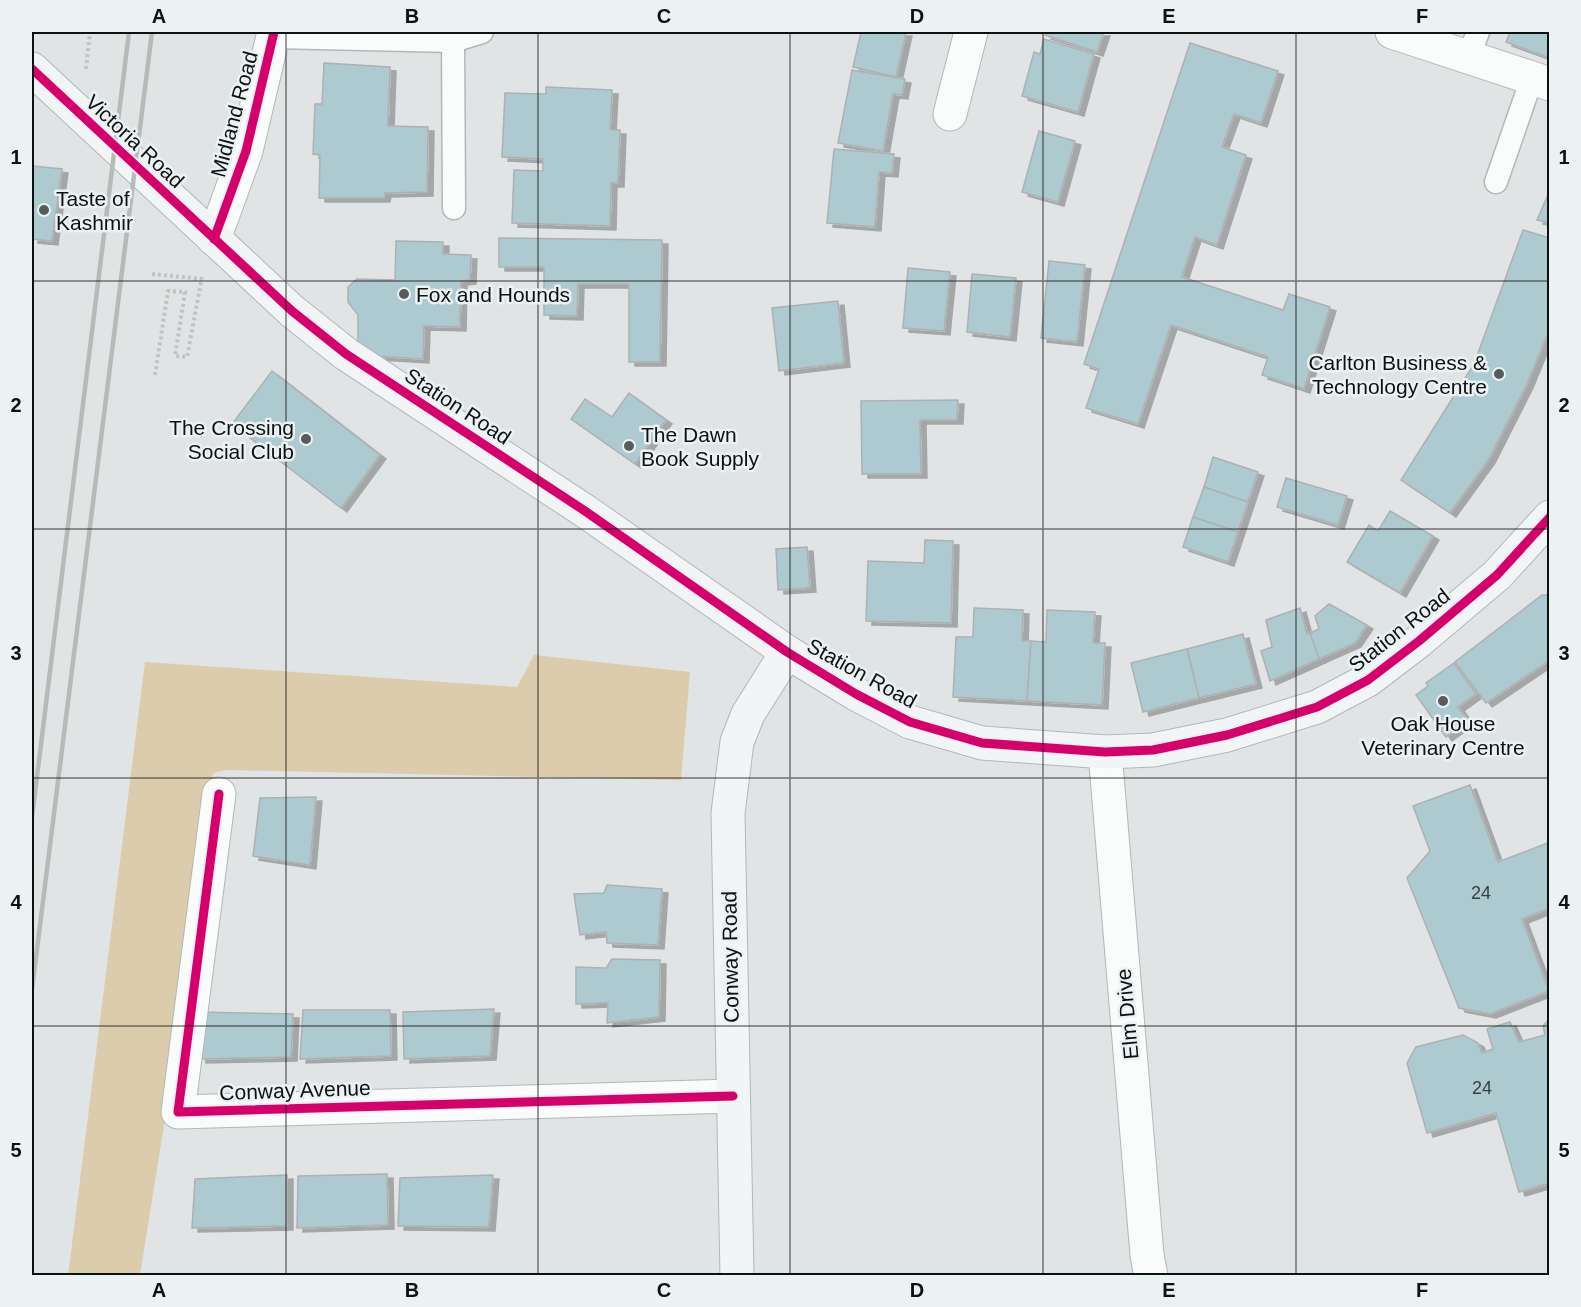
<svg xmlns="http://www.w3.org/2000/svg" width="1581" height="1307" font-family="Helvetica,sans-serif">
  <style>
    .green { fill: #dbccac }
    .building { fill: #accad0; stroke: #aeb1b2; stroke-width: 1.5; filter: url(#shadow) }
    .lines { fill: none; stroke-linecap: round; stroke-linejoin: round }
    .lane-casing { stroke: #b4b7b7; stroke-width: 25 }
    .street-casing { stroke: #b4b7b7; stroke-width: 35 }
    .secondary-casing { stroke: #b4b7b7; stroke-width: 35 }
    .path { stroke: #c1c3c3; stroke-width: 4; stroke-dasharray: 3 3; stroke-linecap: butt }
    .lane { stroke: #fafbfb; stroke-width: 22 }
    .street { stroke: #fafbfb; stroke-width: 33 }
    .secondary { stroke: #f2f5f6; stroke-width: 33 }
    .rail { stroke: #b8b9b9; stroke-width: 4.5 }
    .cycleway-casing { stroke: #ebf2f4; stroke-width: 13 }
    .cycleway { stroke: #d6006c; stroke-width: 9 }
    .grid { fill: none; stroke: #0e1111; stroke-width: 1.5; stroke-opacity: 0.55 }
    .poi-dot { fill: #585b5b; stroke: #ebf2f4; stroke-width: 2 }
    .labels { text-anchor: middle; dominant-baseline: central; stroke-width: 5; stroke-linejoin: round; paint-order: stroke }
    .number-label { font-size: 18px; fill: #363f41 }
    .street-label { font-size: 21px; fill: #0e1111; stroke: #ebf2f4 }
    .poi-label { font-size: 21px; fill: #0e1111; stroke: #ebf2f4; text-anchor: start }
    .neatline { fill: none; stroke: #0e1111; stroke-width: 2 }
    .grid-label { font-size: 20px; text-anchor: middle; font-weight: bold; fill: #0e1111 }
  </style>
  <defs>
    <filter id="shadow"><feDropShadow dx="6" dy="4" stdDeviation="0" flood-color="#0004"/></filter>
  </defs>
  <rect width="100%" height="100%" fill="#e0e4e5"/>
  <path class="green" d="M534,655L690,672L681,780L226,770L213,773L165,1119L140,1275L68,1276L145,662L517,687Z"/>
  <g class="building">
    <path d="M861,32H906L896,77L853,67Z"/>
    <path d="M1046,32H1104L1097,52L1045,35Z"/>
    <path d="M1510,32H1550V58L1506,42Z"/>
    <path d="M1044,39L1094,54L1078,112L1022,96L1034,52L1040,54Z"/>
    <path d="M1190,43L1278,71L1261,123L1234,114L1222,147L1246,155L1217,245L1195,237L1182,277L1283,310L1289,294L1330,307L1304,389L1262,375L1268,357L1171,325L1138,424L1086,408L1099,369L1084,364Z"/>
    <path d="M324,63L390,67L388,126L428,127L427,192L385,193L384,198H319L320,155L313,154L315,104H322Z"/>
    <path d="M852,70L905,79L902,95L893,94L883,151L838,143Z"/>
    <path d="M546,87L612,90L610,130H620L618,183H611L610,226L512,223L514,170L543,171V159L502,157L505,93L546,94Z"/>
    <path d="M1039,131L1075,141L1058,202L1022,192Z"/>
    <path d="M834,149L894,154L892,173L879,172L875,227L827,223Z"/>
    <path d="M33,166L62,169L52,241L32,239Z"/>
    <path d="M1550,190V223L1537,220Z"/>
    <path d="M1523,230L1550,238V328L1527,384L1489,459L1450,513L1401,480L1474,364Z"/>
    <path d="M499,238L662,240L660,362H629V284H578L577,316L544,315V267H499Z"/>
    <path d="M396,241L443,242V254L471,255L470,280L461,281L460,327L424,326L423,359L358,355V315L348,302V287L357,279L395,280Z"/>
    <path d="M1049,261L1085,265L1077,342L1041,338Z"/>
    <path d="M908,268L950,272L944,331L903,328Z"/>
    <path d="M972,274L1016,278L1010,337L967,332Z"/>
    <path d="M838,301L844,363L779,371L772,308Z"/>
    <path d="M272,371L380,455L341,508L232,424Z"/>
    <path d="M629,393L666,420L635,464L571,419L585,399L612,417Z"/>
    <path d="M958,400L957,420H920L921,474H862L861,401Z"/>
    <path d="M1213,457L1258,472L1248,502L1204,487Z"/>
    <path d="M1286,478L1347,496L1338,525L1277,507Z"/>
    <path d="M1204,487L1248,502L1238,532L1193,517Z"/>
    <path d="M1390,511L1433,536L1400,593L1347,562L1369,525L1378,531Z"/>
    <path d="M1193,517L1238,532L1228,562L1183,547Z"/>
    <path d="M925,540L953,541L951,623L866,621L868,561L924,563Z"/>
    <path d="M807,547L810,588L778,590L776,549Z"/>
    <path d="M1542,595H1550V664L1547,662L1486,703L1455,662Z"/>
    <path d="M1329,604L1367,625L1355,643L1319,659L1310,633L1319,629L1315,616Z"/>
    <path d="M974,608L1023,610L1022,641H1031L1027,701L953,697L956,637H973Z"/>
    <path d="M1300,608L1307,634L1310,633L1319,659L1270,681L1261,651L1272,647L1266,620Z"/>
    <path d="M1047,610L1095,612L1093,643H1105L1102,705L1027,701L1031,641L1046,642Z"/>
    <path d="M1243,634L1256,684L1199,698L1187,649Z"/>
    <path d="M1187,649L1199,698L1143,712L1131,663Z"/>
    <path d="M1454,663L1476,694L1458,707L1468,721L1446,737L1416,695L1428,686L1426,683Z"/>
    <path d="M1470,785L1498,862L1550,842V908L1522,919L1549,991L1490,1014L1459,1008L1407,878L1430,851L1413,806Z"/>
    <path d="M316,797L310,865L253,856L260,798Z"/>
    <path d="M607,885L662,889L658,945L607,943L606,932L580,935L574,894L604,893Z"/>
    <path d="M612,959L660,960L659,1017L607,1023L608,1003L576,1004V967L606,968Z"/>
    <path d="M494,1009L490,1056L404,1059L403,1012Z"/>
    <path d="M303,1010H390L391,1056L300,1059Z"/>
    <path d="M199,1012L293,1014L291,1057L200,1059Z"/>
    <path d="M1550,1018V1183L1519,1192L1496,1113L1427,1133L1407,1063L1416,1047L1463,1035L1478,1043L1482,1053L1493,1049L1487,1029L1510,1022L1519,1042L1545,1035L1543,1026Z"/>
    <path d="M387,1174L388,1225L297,1228L298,1176Z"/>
    <path d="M287,1175V1226L192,1228L195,1179Z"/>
    <path d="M493,1175L489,1227L398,1226L400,1178Z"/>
  </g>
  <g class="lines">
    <defs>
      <g id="lane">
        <path d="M273,37L453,41L482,32"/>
        <path d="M453,41L454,208"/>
        <path d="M1468,58L1478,32"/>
        <path d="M1496,182L1532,78"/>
      </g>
      <g id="street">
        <path d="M1392,32L1550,84"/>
        <path d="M950,114L971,32"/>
        <path d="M214,239L246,151L274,32"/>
        <path d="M1105,752L1147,1255L1151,1276"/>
        <path d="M219,794L178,1112L733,1096"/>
      </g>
      <g id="secondary">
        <path d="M32,69L292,311L346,354L585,511L787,652L856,694L910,722L982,743L1105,752L1153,750L1227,735L1317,707L1368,680L1419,641L1497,575L1550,517"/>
        <path d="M737,1276L728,813L737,742L748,714L787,652"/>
      </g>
    </defs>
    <use href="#lane" class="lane-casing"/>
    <use href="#street" class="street-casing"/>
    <use href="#secondary" class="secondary-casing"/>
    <g class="path">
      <path d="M86,69L90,32"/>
      <path d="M152,274L202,279"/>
      <path d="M155,375L168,291L185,292L175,356L187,357L202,277"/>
    </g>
    <use href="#lane" class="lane"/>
    <use href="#street" class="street"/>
    <use href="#secondary" class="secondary"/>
    <g class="rail">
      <path d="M32,817L129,32"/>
      <path d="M32,989L152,32"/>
    </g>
    <defs>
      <g id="cycleway">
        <path d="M32,69L292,311L346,354L585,511L787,652L856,694L910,722L982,743L1105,752L1153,750L1227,735L1317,707L1368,680L1419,641L1497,575L1550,517"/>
        <path d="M214,239L246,151L274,32"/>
        <path d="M219,794L178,1112L733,1096"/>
      </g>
    </defs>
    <use href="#cycleway" class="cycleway-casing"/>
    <use href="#cycleway" class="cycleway"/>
  </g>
  <path class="grid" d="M286,32V1276M538,32V1276M790,32V1276M1043,32V1276M1296,32V1276M32,281H1550M32,529H1550M32,778H1550M32,1026H1550"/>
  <g class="poi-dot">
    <circle cx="44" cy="210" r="6"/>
    <circle cx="404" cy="294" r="6"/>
    <circle cx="1499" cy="374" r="6"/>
    <circle cx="306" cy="439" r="6"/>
    <circle cx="629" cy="446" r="6"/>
    <circle cx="1443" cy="701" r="6"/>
  </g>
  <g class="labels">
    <g class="number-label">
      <text x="1481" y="893">24</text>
      <text x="1482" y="1088">24</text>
    </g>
    <g class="street-label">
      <text transform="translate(234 114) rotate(-75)">Midland Road</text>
      <text transform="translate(135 141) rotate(43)">Victoria Road</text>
      <text transform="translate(458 406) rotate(33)">Station Road</text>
      <text transform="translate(1399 630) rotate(-38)">Station Road</text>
      <text transform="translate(862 673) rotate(29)">Station Road</text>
      <text transform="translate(730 957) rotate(-91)">Conway Road</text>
      <text transform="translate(1127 1014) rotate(-95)">Elm Drive</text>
      <text transform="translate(295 1090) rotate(-2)">Conway Avenue</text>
    </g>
    <g class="poi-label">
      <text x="56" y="198">Taste of<tspan x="56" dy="24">Kashmir</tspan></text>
      <text x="416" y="294">Fox and Hounds</text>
      <text x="1487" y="362" text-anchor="end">Carlton Business &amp;<tspan x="1487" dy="24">Technology Centre</tspan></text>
      <text x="294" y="427" text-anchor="end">The Crossing<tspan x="294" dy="24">Social Club</tspan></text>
      <text x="641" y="434">The Dawn<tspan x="641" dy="24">Book Supply</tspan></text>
      <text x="1443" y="723" text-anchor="middle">Oak House<tspan x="1443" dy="24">Veterinary Centre</tspan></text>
    </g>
  </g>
  <rect width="1581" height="1307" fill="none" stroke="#ebf2f4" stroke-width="66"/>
  <rect x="33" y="33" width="1515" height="1241" class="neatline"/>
  <g class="grid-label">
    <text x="159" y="23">A</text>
    <text x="412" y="23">B</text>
    <text x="664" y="23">C</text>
    <text x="917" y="23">D</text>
    <text x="1169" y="23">E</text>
    <text x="1422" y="23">F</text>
    <text x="16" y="164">1</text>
    <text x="1564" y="164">1</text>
    <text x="16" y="412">2</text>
    <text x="1564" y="412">2</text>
    <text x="16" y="660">3</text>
    <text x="1564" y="660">3</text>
    <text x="16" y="909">4</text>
    <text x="1564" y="909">4</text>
    <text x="16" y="1157">5</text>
    <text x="1564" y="1157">5</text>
    <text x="159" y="1297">A</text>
    <text x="412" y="1297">B</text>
    <text x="664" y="1297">C</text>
    <text x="917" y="1297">D</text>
    <text x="1169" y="1297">E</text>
    <text x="1422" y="1297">F</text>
  </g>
</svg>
